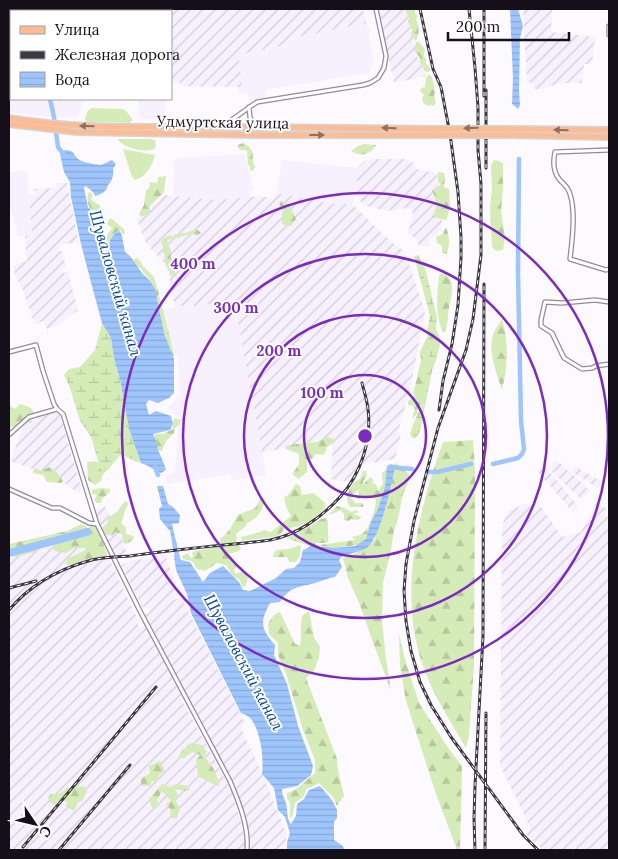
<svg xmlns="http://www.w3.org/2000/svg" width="618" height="859" font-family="Lora,serif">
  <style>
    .built { fill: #f7f0fe }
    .industrial { fill: url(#industrial-furrows) }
    .grass { fill: #d6ecb8 }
    .forest { fill: url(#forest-firs) }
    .wetland { fill: url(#wetland-marsh) }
    .water { fill: url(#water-rules) }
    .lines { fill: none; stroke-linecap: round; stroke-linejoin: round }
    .canal { stroke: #9ec5fc; stroke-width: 4.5 }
    .river { stroke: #9ec5fc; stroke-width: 8 }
    .minor-casing { stroke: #9589a1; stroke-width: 5.5 }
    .primary-casing { stroke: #d5d4d5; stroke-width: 8 }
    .minor { stroke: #fff; stroke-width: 3 }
    .primary { stroke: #fdbc94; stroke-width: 5 }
    .rail-casing { stroke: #3d3841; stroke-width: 3 }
    .rail { stroke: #fff; stroke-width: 1; stroke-dasharray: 4; stroke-linecap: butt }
    .primary-bridge-casing { stroke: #d5d4d5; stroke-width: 8; stroke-linecap: butt }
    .primary-bridge { stroke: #fdbc94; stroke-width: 5 }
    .oneway { fill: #946e5c }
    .ring { fill: none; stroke: #7b2cbf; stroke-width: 2.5 }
    .labels { text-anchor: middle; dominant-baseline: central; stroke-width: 4; stroke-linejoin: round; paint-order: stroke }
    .street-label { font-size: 15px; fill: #140f18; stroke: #fff }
    .water-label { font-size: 16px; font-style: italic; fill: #074895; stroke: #fff }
    .centre { fill: #7b2cbf; stroke: #fff; stroke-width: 2.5 }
    .ring-label { font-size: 15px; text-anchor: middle; font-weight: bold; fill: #7b2cbf; stroke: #fff; stroke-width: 4; stroke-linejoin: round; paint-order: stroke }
  </style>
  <defs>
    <pattern id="industrial-furrows" width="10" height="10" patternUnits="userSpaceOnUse" patternTransform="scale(1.25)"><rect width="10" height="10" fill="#f7f0fe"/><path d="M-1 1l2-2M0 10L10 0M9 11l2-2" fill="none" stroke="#d3cdd9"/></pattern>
    <pattern id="forest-firs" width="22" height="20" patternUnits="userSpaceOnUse" patternTransform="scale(1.25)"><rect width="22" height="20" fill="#d6ecb8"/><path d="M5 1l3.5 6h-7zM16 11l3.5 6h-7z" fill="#b7c99d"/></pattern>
    <pattern id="wetland-marsh" width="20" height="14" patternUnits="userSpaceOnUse" patternTransform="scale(1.25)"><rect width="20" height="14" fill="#d6ecb8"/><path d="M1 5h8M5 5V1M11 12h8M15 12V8" fill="none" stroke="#b7c99d"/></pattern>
    <pattern id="water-rules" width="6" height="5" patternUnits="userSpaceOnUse" patternTransform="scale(1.25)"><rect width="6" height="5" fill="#9ec5fc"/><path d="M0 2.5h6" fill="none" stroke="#87a8d7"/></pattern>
  </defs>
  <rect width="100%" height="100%" fill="#fcf9ff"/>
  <g class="built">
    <path d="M366,23L368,28H370L371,31L369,33V37L374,61L370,69V73L270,89L266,90L267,97L249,100L248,93L243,94L239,59L242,54L284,45L288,40L294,38Z"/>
    <path d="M11,39V99H85L77,117H50L9,112V40Z"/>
    <path d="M138,99H167L164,114L159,119H140Z"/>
    <path d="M245,154L253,190L248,191L250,198L218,200L173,196L174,163L177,158Z"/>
    <path d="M282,160L358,168L353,205L328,203L277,193Z"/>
    <path d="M27,171L32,236H18L9,202V172Z"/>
    <path d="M234,299L266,475L232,480L230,474L167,484L166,476L175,472L179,418L168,407L180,396L178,357L175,356L162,310L194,304L195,306Z"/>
  </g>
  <g class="industrial">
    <path d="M147,9H363L366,23L294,38L288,40L285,45L242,54L239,59L243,94H239L238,87L180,86V83L176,82L171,84V11H147Z"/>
    <path d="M378,9H406L418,59H421L425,76L394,83Z"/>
    <path d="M523,9H552L551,32L595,37L592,64H584L582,83H559L543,89H534L533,83L527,82Z"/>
    <path d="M372,159H403L414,163L416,169L437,173L442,212V231L429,239V246H419L416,239L408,234L413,210L407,208L386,211L363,205L355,194L358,168L363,162Z"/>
    <path d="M56,183H67L79,243L59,244V251H62L66,267L62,269L64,273L68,272L78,310L58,325L47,329L44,321L35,324L34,322L22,288L15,275L13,265L27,261L25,236L32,235L29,196L37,194L35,192L34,189L56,188Z"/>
    <path d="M277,193L328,203L353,205L397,247L404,250L425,311L411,385L398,432L401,433L395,459L359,465L350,482L331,479L333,437L262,453L234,299L195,307L193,304L175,307L167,266L146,243L137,220L164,195L218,200L261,196L274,199Z"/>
    <path d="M55,412L59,413L82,491L80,493L75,491L57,478L10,461L23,428L28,422Z"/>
    <path d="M557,460L590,491L582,500L548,468Z"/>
    <path d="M543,464L579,507L573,512L536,470Z"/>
    <path d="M575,466L602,482L598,488L572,472Z"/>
    <path d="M596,503L607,509L604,514L609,518V850H544L527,836L530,827L500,765L502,526L507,512L524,504L540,505L562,537L581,532Z"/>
    <path d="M105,507L121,535L127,554L114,556L98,523L94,510Z"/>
    <path d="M94,527L139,622L138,624L140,628L145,626L182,696L180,697L231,790L241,822L245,841V850H9V546Z"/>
    <path d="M165,554L173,578L171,580L175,593L174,600L181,597L245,723L241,728L264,778L286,832V850H249V843L246,823L232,781L145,615L150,612L148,608L142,607L141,604L123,568L122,565L129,561L159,556Z"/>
  </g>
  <g class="grass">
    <path d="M92,108L123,109L126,111L133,120L130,123L87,122L85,119C86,114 87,110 92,108Z"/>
    <path d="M119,139H150L155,140L156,146L154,149C144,153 125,148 118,140Z"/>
    <path d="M123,149L155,155C152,166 146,177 135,180L132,177Z"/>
  </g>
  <g class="forest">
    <path d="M405,9H415V13L418,16L416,20C420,26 419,35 416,41L411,36L412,30L408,22L409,19Z"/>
    <path d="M416,42H419L425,49L424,56L426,59V64L429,66L430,70L428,72L424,71L423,65L420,64V58L414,50Z"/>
    <path d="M429,74L432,77L435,92L434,96L436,103L434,106L430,105L428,106L423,103L422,98L424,95L420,91L421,88L425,87L426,78Z"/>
    <path d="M243,143C259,152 249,154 255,167L253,171L250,170V166L248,165L247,151L244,150H241L238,148V145Z"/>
    <path d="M364,144L376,145C371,155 360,157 351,151L358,146Z"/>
    <path d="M494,160L499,161L503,163V188L501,211L505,238L503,250L496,251L492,247L490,208L492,189L491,166Z"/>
    <path d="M438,172L444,173L445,178L444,187L449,189C450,199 451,210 446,220L433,217C437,207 437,200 432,190L437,189L440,185L438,181Z"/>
    <path d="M166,176L164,192L150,206V212L146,216H140L139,214L144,205L146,190L149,188L150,182L157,183L158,177Z"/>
    <path d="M91,192L93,196L91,199L94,202L100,205L101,211L96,217L104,244L102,247L99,245L91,213L92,210C87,205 87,200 88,193Z"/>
    <path d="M281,201L289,204L296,219L291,226H286L282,223V213L284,208L280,206L279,203Z"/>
    <path d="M109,219H112L124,229L125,234H122L121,230C113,233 109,239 108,246L106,247V237L112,228L107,224Z"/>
    <path d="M446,228C450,234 450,249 446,254L442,253V246L437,243L436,237L443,234L444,230Z"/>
    <path d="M198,230L200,232L201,234L196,236L194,234C188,236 184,234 179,238H175L167,240L171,251L170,255L173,262L171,267L175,271V275L173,276L170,275V271C165,266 164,261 165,255L163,252V247L161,242L163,239L170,235L172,237C176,233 181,233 186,233L190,231Z"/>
    <path d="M137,258L141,262L142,265L154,277L159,294L158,296L160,298L174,354V356H172L165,339L166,335L162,332C159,316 158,296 150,281C148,276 143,273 141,268L137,267L133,263L134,259Z"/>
    <path d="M441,273C458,277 451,297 449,308C447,317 449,325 444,332L442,331C435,313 437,295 439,276Z"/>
    <path d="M502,319C509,342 508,367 502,390C496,371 486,348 495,330C497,326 500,323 502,319Z"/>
    <path d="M427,337L431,352L426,402L419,406L417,414L412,419L414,411V406L408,405V401L415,396L413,393L416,382L421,360L420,352Z"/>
    <path d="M20,404L29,407L34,412L31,416L32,422L29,423L23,422L18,426L11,427L9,430V417L10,414L9,412V406H10L15,409Z"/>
    <path d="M175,418L181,420L179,425L175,428L174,433L166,441L162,451H158L154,439L156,434H163L173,429V421Z"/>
    <path d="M328,437L334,439L333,443L327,447L324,455L316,454L312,459L307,460V472L299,479L294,476L293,473L299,464V454L286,449L285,446L304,443L316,442Z"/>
    <path d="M473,440L475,472L474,666L469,735L466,748C452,724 436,700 426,674C396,600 417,514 443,442Z"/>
    <path d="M94,461L104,464L106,471L103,474L101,481L95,485L88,480L87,462Z"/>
    <path d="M397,463L399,468H402L409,474L408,483L403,494L397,523L394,530L391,550L383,583L382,621L386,659L391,691L370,634L360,605L348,578L343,558C356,554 367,548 376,538L373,535L362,544L326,549L320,545L355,540L352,537C356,536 361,535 363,533C370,528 376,507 376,499L363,496L361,498L358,499L359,489L351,497L355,503H362L364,506L362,507H350C343,497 350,483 360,479L363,471H366L367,476L363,481V485L370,477L374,480L371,484L374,483L377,486L378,492L383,483L382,473L391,465Z"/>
    <path d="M49,467L55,470L63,481L61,483L47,482L43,475L33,473V470L37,468L41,471Z"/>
    <path d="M296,484L300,486L302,495L314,493L325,503L326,507C313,521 303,527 284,529L279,536L242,541L241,537C249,535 257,534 264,530L271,532L291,516L286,507L284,497L287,496Z"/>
    <path d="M101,488L110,489V492L102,499L101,503H97L94,500L97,495L92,494V490Z"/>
    <path d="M261,498H265C264,508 257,520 247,523L246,526L236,534L237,540L235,543H219L221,538C228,534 234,522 238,515L255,508Z"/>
    <path d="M125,501L128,503C128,507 126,508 125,511C123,516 124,517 121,523L126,528V534L133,536L134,539L130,542L125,544L123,542L122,534L115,532L113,536L103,534L102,528L107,524L109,517L117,512Z"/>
    <path d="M337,506L342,507L352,512L355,510L359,512L353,514L362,517L358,520L351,519L348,521L344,520V514L340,510L335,513L328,515Z"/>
    <path d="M326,518C330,523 327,525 328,531C328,535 329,538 328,542L326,543H316L314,548C304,543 295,542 286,538L310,526L321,519Z"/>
    <path d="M81,524L87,527V531L90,526H94L97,528L108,556L87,559L71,565H66L67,559L86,550L85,548H74L66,553L55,551L52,547L57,543L85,536L87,531L83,535L42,544L38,551L16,557L9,555V544L67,531Z"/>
    <path d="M238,545L241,548L239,551L229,554L237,566L234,570L236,574L242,571L248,578L245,587H242L240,580L232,575L226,565L217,563L205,571L197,569L192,561L183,559L182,556L188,553L191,558L193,557L192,552L209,548Z"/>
    <path d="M301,545L300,556L296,562H289L288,558L286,557H272L276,550L288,549Z"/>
    <path d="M309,611L314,638L320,647L319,657L314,671L306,678L337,759L338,770L344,796L337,806L333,797L319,783L307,789L303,797L295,803L293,814L290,819V803L287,798V793L295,790L315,773V760L303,730L286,674L278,655V643L269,634L268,623L274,615L280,612L295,644L300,646C302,636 300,626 302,616Z"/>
    <path d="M399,634L405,659L419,703L449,749L462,766L460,850H457L436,794L406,701L400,666Z"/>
    <path d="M191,743L202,745L207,752L204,756L213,768L220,784L217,786L198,776L196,760L200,755L192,752L183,759L179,757L181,751Z"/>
    <path d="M160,761L165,771L159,775L157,781H152L150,786H141V779L150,773L149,766Z"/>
    <path d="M162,784L169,787L177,784L187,786L190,790L186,791L175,789L178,796L175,800L180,808L177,818H171L170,809L166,804L171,801L162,791L157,800L159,806L152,808L149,799Z"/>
    <path d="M84,786L87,791L82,801L78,802L74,811L66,807L67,801H58L55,805L49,802L48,797L51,794H59L67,788Z"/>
  </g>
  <g class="wetland">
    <path d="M418,255L426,271L437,318L436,329L441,340L437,357L432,371L420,431L416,438H412L410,433L419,410L424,401L429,354L427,332L430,316L414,256Z"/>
    <path d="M102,323L111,338L114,358L120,379L129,429L141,463C132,461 128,456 120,455L108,470L101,471L91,437L80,421L70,388L64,375L69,369L80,367L95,350Z"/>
  </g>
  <g class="water">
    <path d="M9,9H74L76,11H11V41L9,34Z"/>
    <path d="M510,9H518L523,26L520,38L519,91L520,105L518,109L512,104L513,79Z"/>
    <path d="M65,150C74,151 72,152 77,158C80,162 96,165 101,165C104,164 109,161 112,160L116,164L113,169C114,174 112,182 108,185C106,192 102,194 95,196C93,191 90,189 85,186L84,188L88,207L91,210L89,215L93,226L98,246L101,251L104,252L109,249C109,241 111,234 120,231L122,236L125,252L130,256L142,273L150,281L155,289L164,333L174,359V393L169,398L158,403L149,400L146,404L149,415L156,411L171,416L173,424L170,430L153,434C156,439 157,444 158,450C161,457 164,463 166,470L161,473C154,470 148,465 141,463L129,429L120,379L114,358L111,338L102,323L92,286L81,244L71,197L70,182L64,172L60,154Z"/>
    <path d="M391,464L395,466C391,486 382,531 369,546C364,551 350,554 343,555L339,560L342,567L335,577C327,578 320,582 311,584C295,588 290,587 280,602L270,603C260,622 260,628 275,645L274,655L287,684L298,726L313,766L311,775L297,786L282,789C282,798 285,797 286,804C288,811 286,818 291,824L296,816L297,804L304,799L309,790L320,786L332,800L337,810V818L334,822V840L343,846L344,850H287V842L290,833L285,817L278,810L274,788L262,774C264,759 261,732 251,719C249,716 245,715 241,713L191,613L187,594L176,570L174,555L177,554L181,560L190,562L203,582L210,573L223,566L239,582L243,590L250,591L276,578L286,569L294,568L300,562L303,550L311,546L333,548L355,546L366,539L371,522L378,509L385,487L387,466Z"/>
    <path d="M157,486H163L168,504L173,507L180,515L179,523L172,524L177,546L176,548L173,546L170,531L160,519L159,509L162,506Z"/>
  </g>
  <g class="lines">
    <g class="canal">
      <path d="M50,99L54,117L58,147L65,156"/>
      <path d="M518,271L519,159"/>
      <path d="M493,464L518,458L522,454L524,449L521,421L518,274"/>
      <path d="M155,467L158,475"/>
      <path d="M390,469V467L412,469"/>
      <path d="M428,472H437L471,464"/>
      <path d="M174,542L178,559"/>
    </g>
    <path class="river" d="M9,553L87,532"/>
    <defs>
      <g id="minor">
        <path d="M609,26V35"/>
        <path d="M249,107L250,117L254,127"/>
        <path d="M223,126L257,102L363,85L370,83L378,78L384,68L386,56L376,9"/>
        <path d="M609,150L555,152C553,161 553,171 559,179C563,184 568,186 570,194C576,212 572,241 570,259L606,270L609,269"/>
        <path d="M609,302L595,300L562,303L545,302L541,320V326L552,333L564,358L582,369L592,368L596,366L609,364"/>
        <path d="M9,352L36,345L43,371L54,404L57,409L63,414L97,524L140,611L230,781C239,802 249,827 247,850"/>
        <path d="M9,433L10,434L29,417L57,409"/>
        <path d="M9,489L52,508H60L89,523L97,524"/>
      </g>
      <g id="primary">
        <path d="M9,118C74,129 140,127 206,127C283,127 361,128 438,129"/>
        <path d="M9,124L77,132L253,135H438"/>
        <path d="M505,129L609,130"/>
        <path d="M505,135L609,137"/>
      </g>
    </defs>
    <use href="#minor" class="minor-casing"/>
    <use href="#primary" class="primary-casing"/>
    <use href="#minor" class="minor"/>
    <use href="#primary" class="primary"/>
    <defs>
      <g id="rail">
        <path d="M420,9L433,69L441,87L450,134L458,192L461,237V258L458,305L452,344L443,381L439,410"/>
        <path d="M469,9L475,68L478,107V150L481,184V255L473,319L466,350L438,428L414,521L406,564L404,591L406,621L411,651L420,682L431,705L451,737L523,835L538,850"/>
        <path d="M484,96V9"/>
        <path d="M486,168V90"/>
        <path d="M9,588L36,581"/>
        <path d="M9,610C30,585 57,570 88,561C101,557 117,557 130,556C158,552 185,549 213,546C232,544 251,543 270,540C297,535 322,517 340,497C361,474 372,440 368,409C367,400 364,391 362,383"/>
        <path d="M23,847L156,687"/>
        <path d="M59,850L130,765"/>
        <path d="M475,850L474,818L475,786L483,636L484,284"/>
        <path d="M485,850L486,713"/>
      </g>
    </defs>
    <use href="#rail" class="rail-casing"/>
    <use href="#rail" class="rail"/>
    <defs>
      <g id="primary-bridge">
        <path d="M438,129H505"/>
        <path d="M438,135H505"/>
      </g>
    </defs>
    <use href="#primary-bridge" class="primary-bridge-casing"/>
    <use href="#primary-bridge" class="primary-bridge"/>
  </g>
  <defs><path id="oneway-solid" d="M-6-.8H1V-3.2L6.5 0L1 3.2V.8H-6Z" transform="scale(1.25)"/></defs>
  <g class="oneway">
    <use href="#oneway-solid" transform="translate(87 126) rotate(-178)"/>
    <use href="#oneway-solid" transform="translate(389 128) rotate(-179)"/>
    <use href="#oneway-solid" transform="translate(471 128) rotate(179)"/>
    <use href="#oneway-solid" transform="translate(561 130) rotate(-179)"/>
    <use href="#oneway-solid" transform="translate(317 135)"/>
  </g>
  <g class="ring">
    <circle cx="365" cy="436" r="61"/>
    <circle cx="365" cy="436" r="121"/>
    <circle cx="365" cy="436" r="182"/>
    <circle cx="365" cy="436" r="243"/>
  </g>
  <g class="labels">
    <g class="street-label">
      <text transform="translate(223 122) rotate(1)">Удмуртская улица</text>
    </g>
    <g class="water-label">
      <text transform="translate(116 283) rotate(74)">Шуваловский канал</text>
      <text transform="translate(244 662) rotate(62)">Шуваловский канал</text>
    </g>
  </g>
  <circle cx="365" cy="436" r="8" class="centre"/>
  <g class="ring-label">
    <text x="193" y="269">400 m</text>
    <text x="236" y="313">300 m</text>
    <text x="279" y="356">200 m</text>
    <text x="322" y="398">100 m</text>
  </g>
  <rect width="618" height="859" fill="none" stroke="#140f18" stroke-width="20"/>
  <rect x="10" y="10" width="162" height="90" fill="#ffffff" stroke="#a19fa3"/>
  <rect x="20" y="26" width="25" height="8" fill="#fdbc94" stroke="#a19fa3"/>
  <text x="55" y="35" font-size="15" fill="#140f18">Улица</text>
  <rect x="20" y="51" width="25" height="8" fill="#3d3841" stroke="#a19fa3"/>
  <text x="55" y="60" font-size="15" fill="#140f18">Железная дорога</text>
  <rect x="20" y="72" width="25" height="15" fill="url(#water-rules)" stroke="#a19fa3"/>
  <text x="55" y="85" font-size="15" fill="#140f18">Вода</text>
  <g transform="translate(35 824) rotate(125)" stroke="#ffffff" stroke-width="4" paint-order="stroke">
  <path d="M0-4L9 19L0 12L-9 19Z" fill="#140f18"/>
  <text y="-8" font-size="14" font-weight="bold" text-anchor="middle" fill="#140f18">С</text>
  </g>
  <path d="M448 32v8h121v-8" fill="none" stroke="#140f18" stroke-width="2.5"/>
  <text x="456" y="32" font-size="15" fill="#140f18" stroke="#ffffff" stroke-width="4" paint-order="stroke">200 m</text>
</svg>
